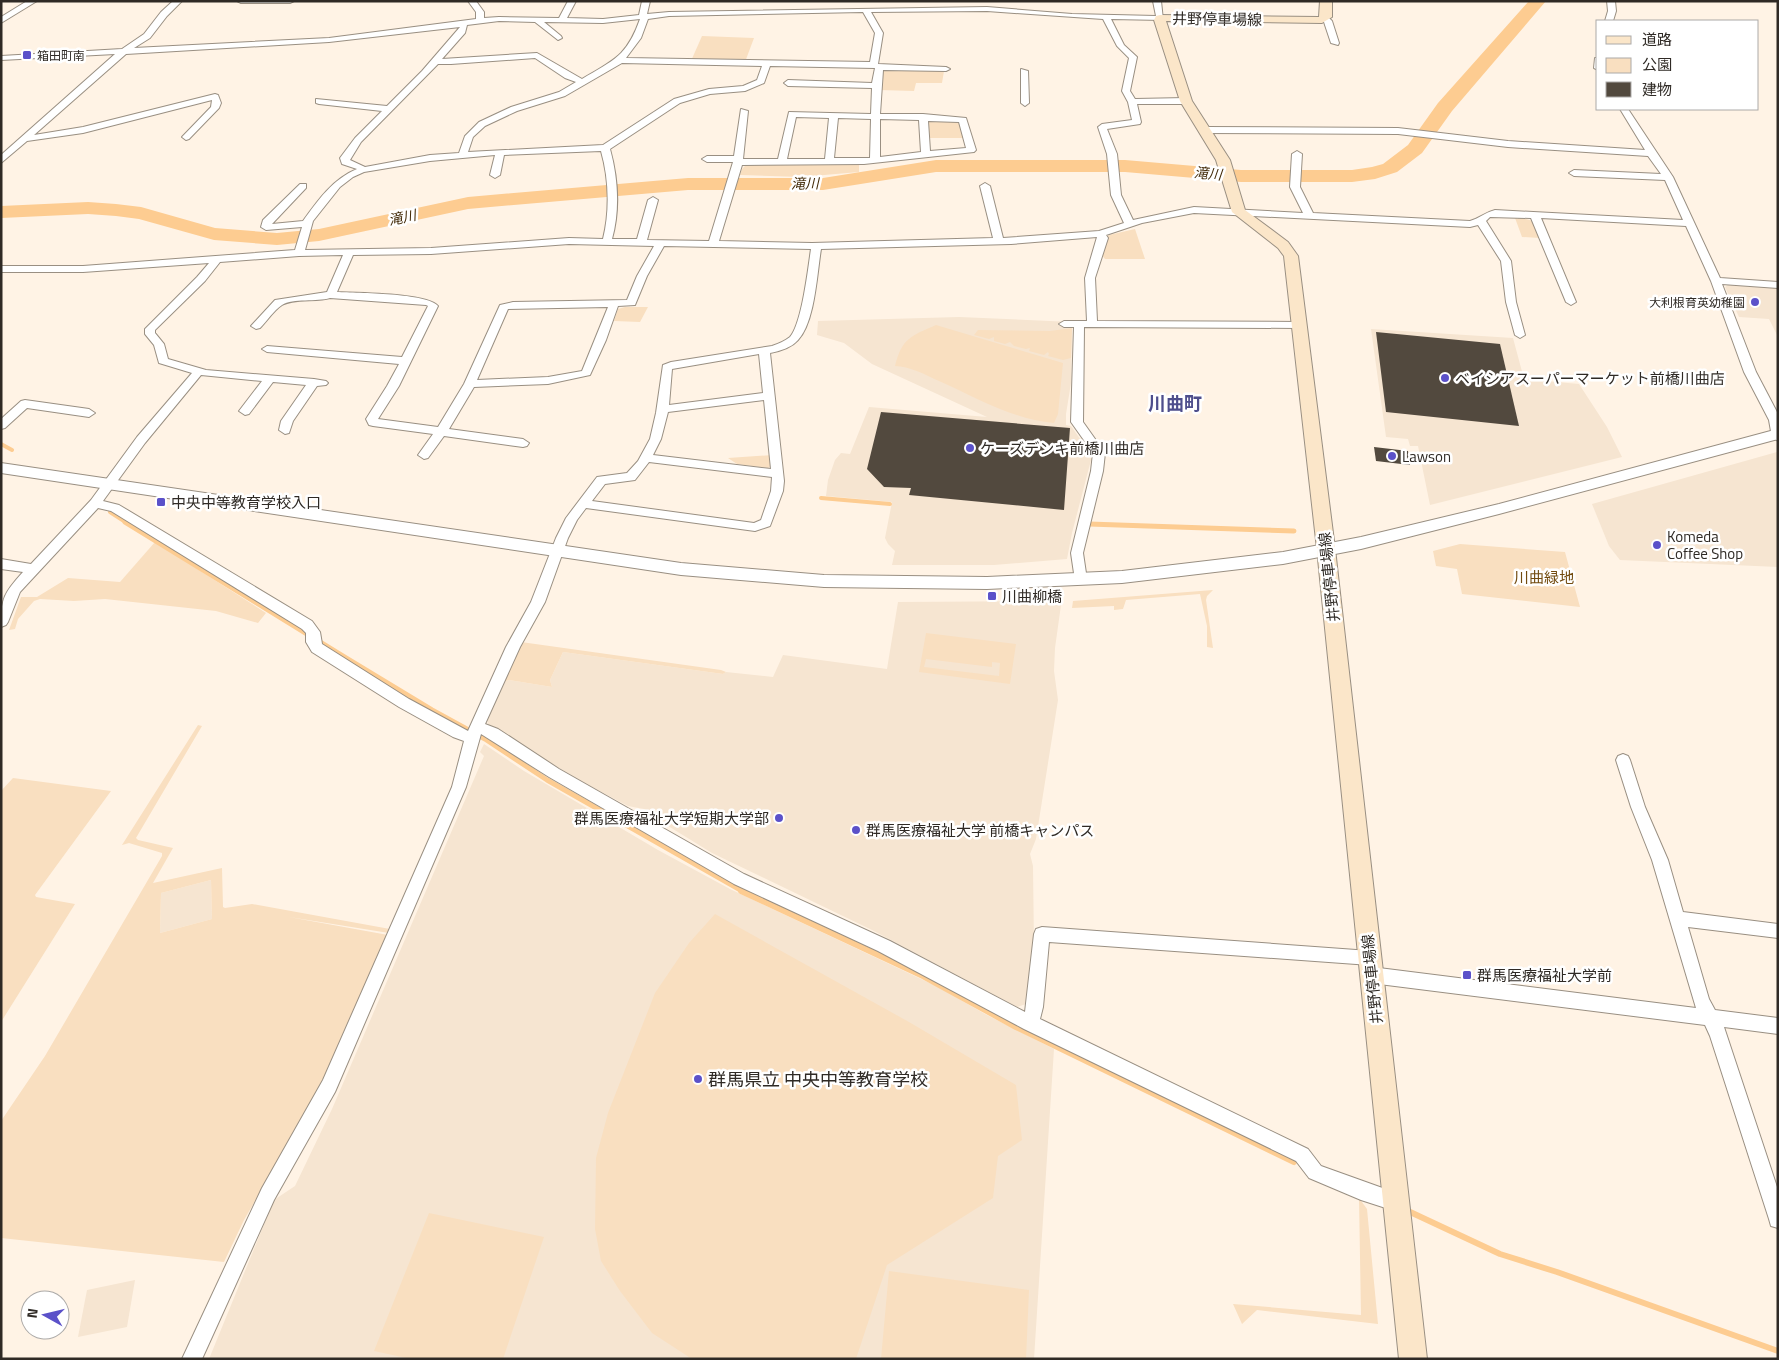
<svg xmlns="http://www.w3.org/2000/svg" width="1779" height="1360" font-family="'Titillium Web','Noto Sans JP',sans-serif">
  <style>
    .built { fill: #f6e5d1 }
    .green { fill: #f9dfc0; fill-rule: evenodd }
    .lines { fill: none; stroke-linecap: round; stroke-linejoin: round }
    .stream-far2 { stroke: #fdcc91; stroke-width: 4 }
    .stream-far1 { stroke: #fdcc91; stroke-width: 5 }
    .stream { stroke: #fdcc91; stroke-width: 6 }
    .river { fill: #fdcc91; fill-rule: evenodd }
    .building { fill: #52493e }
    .minor-casing { stroke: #998f82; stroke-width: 2 }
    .tertiary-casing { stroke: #998f82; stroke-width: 2 }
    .secondary-casing { stroke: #998f82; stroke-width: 2 }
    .minor { fill: #fff; fill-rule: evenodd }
    .tertiary { fill: #fff; fill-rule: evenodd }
    .secondary { fill: #fbe6c9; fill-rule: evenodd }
    .poi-dot { fill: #5b51c9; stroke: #fff; stroke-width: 2 }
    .labels { text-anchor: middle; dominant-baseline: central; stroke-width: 5; stroke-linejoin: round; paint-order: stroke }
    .far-poi-label { font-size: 12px; fill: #2f2a25; stroke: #fff; text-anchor: start }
    .far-water-label { font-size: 14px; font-style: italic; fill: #432b09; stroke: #fff }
    .street-label { font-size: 15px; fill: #2f2a25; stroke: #fff }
    .poi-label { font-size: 15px; fill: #2f2a25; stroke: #fff; text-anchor: start }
    .park-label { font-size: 15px; fill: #724b0f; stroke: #fff }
    .quarter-label { font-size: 18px; font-weight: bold; fill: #4e4e8c; stroke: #fff }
    .near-poi-label { font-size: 18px; fill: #2f2a25; stroke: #fff; text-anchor: start }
  </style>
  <rect width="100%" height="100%" fill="#fff3e5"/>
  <g class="built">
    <path d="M1729,284L1778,288V337L1769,319L1739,317L1725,287Z"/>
    <path d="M959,317L1072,322L1071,383L1066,414V425L1071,426L1090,453L1091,460L1072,533L1067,559L994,565H892L895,551L888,544L885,538L892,502L826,496L828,480L835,460L841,453L850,454L869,407L987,417L872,364L844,343L817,335L818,321Z"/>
    <path d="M1371,329L1513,338L1524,379L1579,384L1607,427L1622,457L1430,505L1418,446H1410L1408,439L1386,437Z"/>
    <path d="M1777,452L1778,567L1620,560L1609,546L1592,504Z"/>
    <path d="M1060,601L1061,605L1055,648L1054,671L1058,700L1036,839L1030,854L1033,866L1034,948L1029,1003L1017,1007L872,930L712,853L660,821L655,814L644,809L628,806L577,779L488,724L487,719L503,682L509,680L552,687L550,680L563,652L723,674L726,672L773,677L783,655L887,669L898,602Z"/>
    <path d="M484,744L524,771L658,850L730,889L938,987L985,1014L1054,1049L1034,1359H209L274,1200L295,1186L332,1109L484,756L480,752Z"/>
    <path d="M211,880L212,919L160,933L161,893Z"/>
    <path d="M135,1280L127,1327L78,1337L87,1290Z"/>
  </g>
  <g class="green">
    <path d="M702,36L754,38L745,62L691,61Z"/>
    <path d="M882,69L944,71L942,83H916L914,91L879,90Z"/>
    <path d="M927,120H956L961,123L964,138H928Z"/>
    <path d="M747,164H859V172L801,177L740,175L742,169Z"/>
    <path d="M1518,217L1533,221L1540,238L1522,237L1515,218L1518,219Z"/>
    <path d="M1135,229L1145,259H1105L1102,255L1106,238L1109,235Z"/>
    <path d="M625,307H648L640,322L614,321L618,309Z"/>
    <path d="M936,325L1063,363L1058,414L1054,423C1014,420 975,397 939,381C926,375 909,366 895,366C902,338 911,336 936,325Z"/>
    <path d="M1072,328L1071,358L1063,360L1048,356L1049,354L1048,352L1044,355L1029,351L1030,348L1026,349L1014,346L1010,342L1005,344L994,341V337L989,339L974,335L978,330L1050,331Z"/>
    <path d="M773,455V465L768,468L737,464L728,458Z"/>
    <path d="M155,542L266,613L258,623L216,611L105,599L74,601L40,599L34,601L18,619L15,629L9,630L21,597H37L68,578L120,582Z"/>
    <path d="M1460,544L1565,552L1580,607L1462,594L1457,569L1436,566L1433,551Z"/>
    <path d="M1213,590L1207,596L1206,600L1213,648L1207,647V626L1200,594L1126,600L1123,609L1114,610V606L1072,608L1073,601Z"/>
    <path d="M926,633L1016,644L1010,684L919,672ZM926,659L992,667V662L1000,663L999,676L924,667Z"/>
    <path d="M521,642L721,670L726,672L723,674L563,652L550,680L552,687L509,680L503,682Z"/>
    <path d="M198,725L202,726L136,838L138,840L173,848L153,883L222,868L223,907L225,908L252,904L390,929L389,933L289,917L388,935L320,1088L244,1220L224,1262L1,1238V1121L45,1056L162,856V853L129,843L122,845ZM211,880L212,919L160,933L161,893Z"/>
    <path d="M13,778L111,791L35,895L36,897L75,904L1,1022V791Z"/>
    <path d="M715,914L909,1022L1016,1085L1022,1140L998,1156L993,1198L887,1265L856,1359H692L652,1333L620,1291L601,1261L595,1229L596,1158L608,1113L655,993L689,943Z"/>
    <path d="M1359,1198L1367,1209L1378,1324L1257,1310L1242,1324L1233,1304L1361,1315Z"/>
    <path d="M429,1213L544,1237L503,1359H411L374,1351Z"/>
    <path d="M889,1271L1029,1290L1026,1359H881Z"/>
  </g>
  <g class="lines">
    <g class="stream-far2">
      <path d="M1,444L12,450"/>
      <path d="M821,498L890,504"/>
      <path d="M110,512L127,523"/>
    </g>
    <g class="stream-far1">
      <path d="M125,522L346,658L432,710L485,739L547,780L744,892"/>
      <path d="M1089,524L1294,531"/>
    </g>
    <g class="stream">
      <path d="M741,891L923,976L1016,1027L1294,1162"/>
      <path d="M1408,1211L1500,1254L1557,1272L1778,1351"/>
    </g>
    <path class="river" d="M1529,1H1546L1452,111L1422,153L1397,172L1375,179L1352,182H1241L1125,172H936L823,190H688L468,209L319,241L277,245L214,240L139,219L116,216L88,214L1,218V206L88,202L116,204L141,207L215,228L277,233L319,229L468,197L688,178H823L936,160H1125L1241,170H1352L1372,167L1383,164L1408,145L1438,103Z"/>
  </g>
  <g class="building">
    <path d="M1376,332L1500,344L1519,426L1386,412Z"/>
    <path d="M881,412L1070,428L1064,510L909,495L911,488L884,487L867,469Z"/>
    <path d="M1374,447L1408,451L1410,465L1376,461Z"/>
  </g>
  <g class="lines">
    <defs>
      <g id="minor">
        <path d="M27,1H37L1,23V17Z"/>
        <path d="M173,1H182L167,16L150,38L134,48L329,38L476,19V12L468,1H476L484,12V18L499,17L559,18L568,1H576L567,18L603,19L639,15L642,1H650L647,14L669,12L987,7L1072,14L1156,16L1153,1H1161L1163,20L1111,19L1124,45L1137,57L1130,91L1135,99L1186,98L1190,101L1186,104H1137L1141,122L1140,124L1107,129L1117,154L1121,195L1133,220L1194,207L1303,213L1290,187L1292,154L1297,151L1302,154L1300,187L1313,213L1470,221C1480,218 1484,213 1495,210L1683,220L1665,180L1574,176L1569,173L1574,170L1661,174L1648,156L1508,147L1398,134L1204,133L1200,130L1204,127L1398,128L1508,141L1645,150L1620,109H1628L1673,177L1720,278L1778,282V288L1722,284L1756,372L1778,414V441L1772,437L1769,420L1744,372L1711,281L1686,226L1541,218L1576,302L1571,305L1566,302L1531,218L1490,217L1486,221L1511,261L1516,302L1525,335L1520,338L1515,335L1506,302L1501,261L1478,225L1470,227L1194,213L1142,223L1106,235L1108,238L1095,278L1097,321L1298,322L1303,325L1298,328L1084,327L1083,422L1105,453L1103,471L1083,553L1087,580L1086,583H1076L1075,580L1071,553L1091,471L1093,453L1071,422L1074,327H1064L1059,324L1064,321H1087L1085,278L1097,237L1011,244L821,249C817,273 815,322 798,340C791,348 780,351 770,353L784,481L783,491L770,526L755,531L586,508L577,520L568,538L545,602L520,647L485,724L498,729L559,769L744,874L890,941L1025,1012L1034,934L1036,929L1042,927L1370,951L1376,953L1378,958L1376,963L1370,965L1049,942L1043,1007L1040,1019L1308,1149L1321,1166L1402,1195L1404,1202L1402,1209L1395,1211L1361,1200L1309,1178L1296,1161L1024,1029L878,951L734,884L549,777L481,734L466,787L335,1092L274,1200L202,1359H182L262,1188L323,1080L452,787L464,741L453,737L399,707L312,652L306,642V633L302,629L111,511L98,508L20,592L8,622L6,625L1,627C1,598 4,593 23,572L1,569V559L31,564L91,500L137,437L192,373L159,363L154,345L145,334V329L197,277L209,263L83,272H1V266H83L295,250L302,227L266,230L261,227L263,220L300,184H306V188L272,224L303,221C318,200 333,179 357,169L342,164L340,158L355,138L382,111L319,104L316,103V99L387,106L422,71L460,27L329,42L126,54L34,135L83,127L215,94L218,95L221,103L219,108L189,139L186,140L182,137L211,107L212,100L83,133L27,141L1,163V155L115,54L1,60V56L122,49L144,34L161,12ZM987,11L1103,19L1117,46L1129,58L1122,91L1128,102L1132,120L1102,124L1098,127L1107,154L1111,195L1124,223L1099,231L1003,238L990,186L985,183L980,186L993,238L812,243L719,241L742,165L864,164L974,152L976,150L966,118L923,114H880L883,70L946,71L950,69L946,67L878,64L883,33L871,12ZM863,12L875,33L870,62L626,58L641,38L648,19L669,16ZM640,19C627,56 614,60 582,79L537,53L442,59L465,33L467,25L499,21L535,22L558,40L562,38L561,36L544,22L603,23ZM535,58L565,78L576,82L559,92L511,107L479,122L465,136L459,153L430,155L365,167L350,160L361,142L438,64H451ZM622,63L762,66L757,80L743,86L709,89L674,99L603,145L468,152L473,137L485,126L517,111L565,96ZM770,66L875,68L872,83L788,80L784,83L788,86L872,88L871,114L789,112L778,159H743L748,111L741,109L734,156H707L702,159L707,162H733L709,241L647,240L658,200L653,197L648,200L637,239H612C620,210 618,178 610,149L680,103L710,94L745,91L764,83ZM796,117L829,118L825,159H787ZM838,118L871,119L870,158H834ZM880,119L919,120L921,152L880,157ZM928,121L959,122L966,148L930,151ZM601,151C609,179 610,211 603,239L569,238L431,248L305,250L313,221L340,187L353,177L364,172L430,161L495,155L490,175L495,178L500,175L504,155ZM569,244L654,246L637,276L627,300L513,302L500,305L464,384L438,427L378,419L399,386L438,306C428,293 357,293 337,292L353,255L431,254ZM664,246L811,249C808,269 802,323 790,337C785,341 778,344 772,346L671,362L663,365L656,413L650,439L638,461L627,473L597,477L566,518L556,538L531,602L506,647L468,731L409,699L322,644L320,632L312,621L119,505L103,501L145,443L201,375L262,381L239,411L245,415L249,414L273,382L306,385L281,421L279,430L285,434L289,433L293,421L317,386L326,385L328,383L326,381L314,379L206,370L168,359L164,344L155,333V330L205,281L220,262L299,256L343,255L327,292L275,300L251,326L256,329L260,328C267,321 274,310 282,305C293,298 317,302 330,298L426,305L428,306L402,357L267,346L262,349L267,352L399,364L387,386L366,419L369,425L373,426L433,434L418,455L424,459L428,458L444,436L523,447L527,446L529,443L523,439L449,429L474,387L548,384L590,375L606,340L618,306L635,305L647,276ZM608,307L582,371L548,377L477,380L508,309ZM759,354L763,393L669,405L672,369ZM764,400L771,469L653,455L661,439L668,412ZM649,462L772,477L771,491L761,520L754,523L592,501L605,484L635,480Z"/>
        <path d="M237,1H294L290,3H241Z"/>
        <path d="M1607,1H1615L1616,11L1613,21H1605L1608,11Z"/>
        <path d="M1322,17H1328L1332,21L1339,43L1338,45L1331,43L1324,22L1321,19Z"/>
        <path d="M1595,58H1598V70L1594,68Z"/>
        <path d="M1021,69L1028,71L1029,103L1025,106L1021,103Z"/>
        <path d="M25,400L89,409L95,413L89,417L27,408L5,428L1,429V419L21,401Z"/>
        <path d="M1623,754L1628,756L1630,760L1645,807L1668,860L1683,912L1778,924V938L1688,927L1709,999L1715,1010L1778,1018V1034L1724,1027L1778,1190V1228L1771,1226L1769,1219L1710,1036L1705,1025L1371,983L1365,980L1363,975L1365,970L1371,967L1696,1008L1652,860L1631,807L1616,760L1618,756Z"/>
      </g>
      <path id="tertiary" d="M1778,429V439L1499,514L1361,549L1283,564L1122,583L987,589L824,587L681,575L1,473V463L681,563L824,575L987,577L1122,571L1283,552L1361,537L1499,504Z"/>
      <path id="secondary" d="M1320,1H1332V17L1322,23L1166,21L1192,101L1230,160L1245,210L1288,242L1298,256L1335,549L1427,1359H1399L1317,549L1284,256L1278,248L1232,212L1216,160L1180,101L1154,20L1156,16L1160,15L1319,17Z"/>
    </defs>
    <use href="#minor" class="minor-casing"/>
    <use href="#tertiary" class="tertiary-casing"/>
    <use href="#secondary" class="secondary-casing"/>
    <use href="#minor" class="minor"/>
    <use href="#tertiary" class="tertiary"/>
    <use href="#secondary" class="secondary"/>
  </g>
  <g class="poi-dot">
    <rect x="22" y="50" width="10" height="10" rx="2.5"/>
    <circle cx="1755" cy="302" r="5"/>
    <circle cx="1445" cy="378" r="5"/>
    <circle cx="970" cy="448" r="5"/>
    <circle cx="1392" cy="456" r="5"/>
    <rect x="156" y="497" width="10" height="10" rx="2.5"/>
    <circle cx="1657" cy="545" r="5"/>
    <rect x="987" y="591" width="10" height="10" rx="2.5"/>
    <circle cx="779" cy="818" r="5"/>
    <circle cx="856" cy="830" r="5"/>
    <rect x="1462" y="970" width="10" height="10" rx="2.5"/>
    <circle cx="698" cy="1079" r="5"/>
  </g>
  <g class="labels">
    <g class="far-poi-label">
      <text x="37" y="55">箱田町南</text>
      <text x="1745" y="302" text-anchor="end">大利根育英幼稚園</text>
    </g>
    <g class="far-water-label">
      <text transform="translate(1208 173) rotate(5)">滝川</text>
      <text transform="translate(805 183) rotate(-1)">滝川</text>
      <text transform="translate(402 217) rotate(-12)">滝川</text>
    </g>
    <g class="street-label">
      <text transform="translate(1217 19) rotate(1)">井野停車場線</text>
      <text transform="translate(1329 577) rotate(-96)">井野停車場線</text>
      <text transform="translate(1372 979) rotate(-96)">井野停車場線</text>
    </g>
    <g class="poi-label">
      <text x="1455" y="378">ベイシアスーパーマーケット前橋川曲店</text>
      <text x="980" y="448">ケーズデンキ前橋川曲店</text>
      <text x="1402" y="456">Lawson</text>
      <text x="171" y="502">中央中等教育学校入口</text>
      <text x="1667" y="536">Komeda<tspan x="1667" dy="17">Coffee Shop</tspan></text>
      <text x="1002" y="596">川曲柳橋</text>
      <text x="769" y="818" text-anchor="end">群馬医療福祉大学短期大学部</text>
      <text x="866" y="830">群馬医療福祉大学 前橋キャンパス</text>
      <text x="1477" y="975">群馬医療福祉大学前</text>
    </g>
    <g class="park-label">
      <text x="1544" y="577">川曲緑地</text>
    </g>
    <g class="quarter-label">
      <text x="1175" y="403">川曲町</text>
    </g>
    <g class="near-poi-label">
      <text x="708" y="1079">群馬県立 中央中等教育学校</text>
    </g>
  </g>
  <rect width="1779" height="1360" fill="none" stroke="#2f2a25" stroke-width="5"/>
  <rect x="1596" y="20" width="162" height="90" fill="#ffffff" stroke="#acaaa8"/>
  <rect x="1606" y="36" width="25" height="8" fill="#fbe6c9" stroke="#acaaa8"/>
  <text x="1642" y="45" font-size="15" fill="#2f2a25">道路</text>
  <rect x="1606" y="58" width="25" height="15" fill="#f9dfc0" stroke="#acaaa8"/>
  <text x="1642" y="70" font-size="15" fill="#2f2a25">公園</text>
  <rect x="1606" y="82" width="25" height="15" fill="#52493e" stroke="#acaaa8"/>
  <text x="1642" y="95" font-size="15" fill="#2f2a25">建物</text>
  <g transform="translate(45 1315) rotate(278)"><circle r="24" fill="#ffffff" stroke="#acaaa8"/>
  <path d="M0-4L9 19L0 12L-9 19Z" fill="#5b51c9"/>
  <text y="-8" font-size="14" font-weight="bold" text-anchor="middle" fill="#2f2a25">N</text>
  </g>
</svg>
